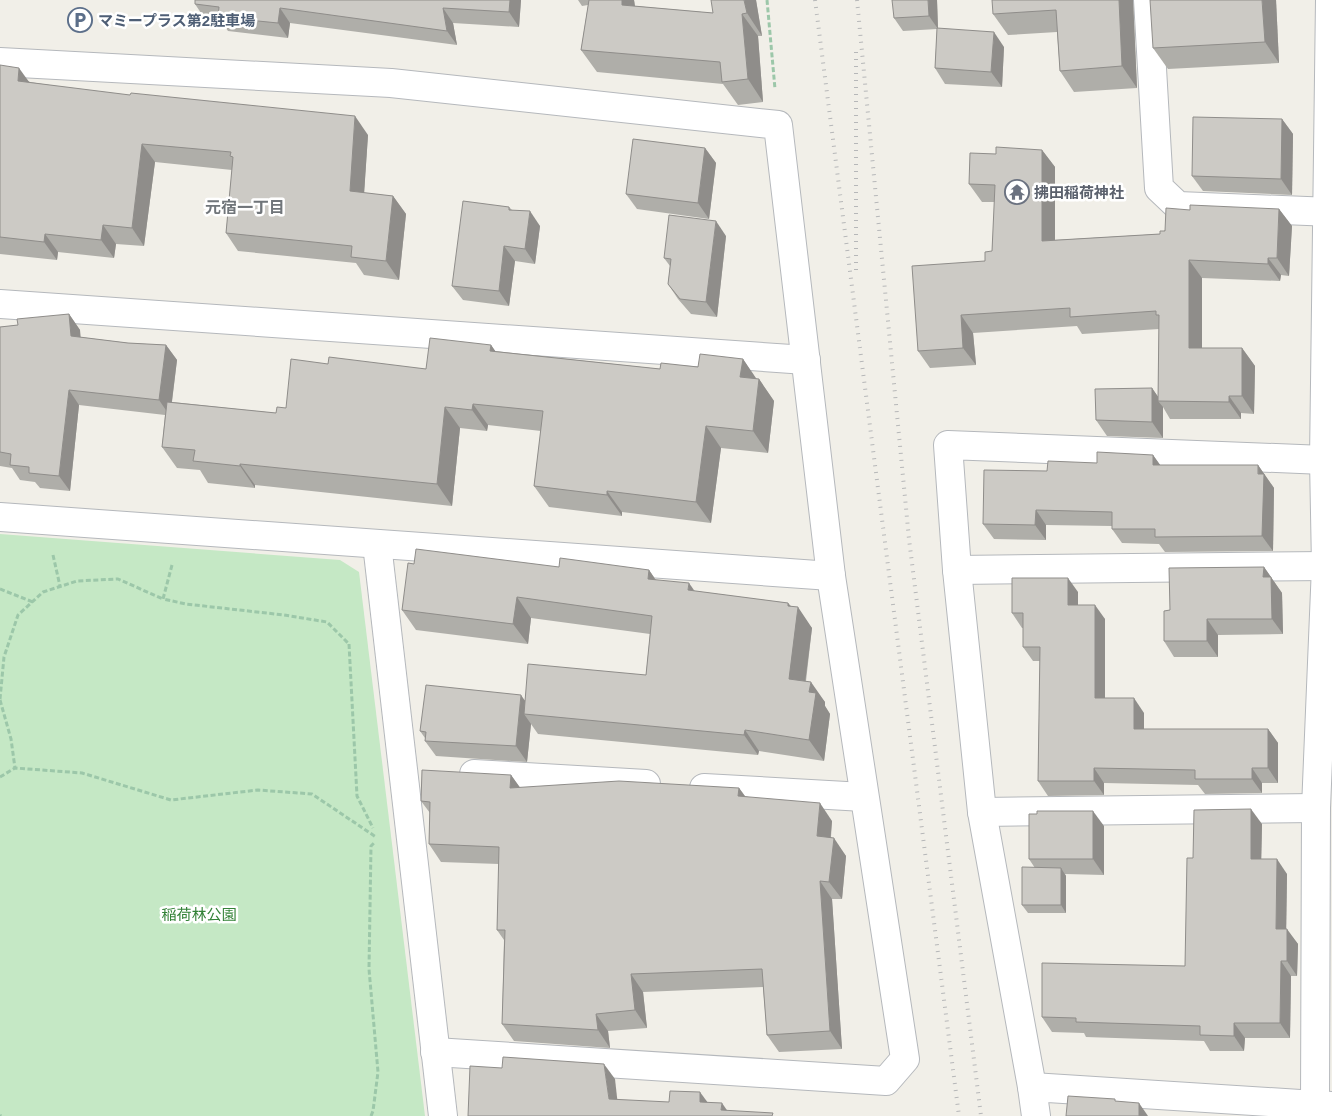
<svg xmlns="http://www.w3.org/2000/svg" width="1332" height="1116" font-family="Arial,'Noto Sans JP',sans-serif">
  <style>
    .green { fill: #c5e8c5 }
    .lines { fill: none; stroke-linecap: round; stroke-linejoin: round }
    .minor-casing { stroke: #b5b8bc; stroke-width: 30 }
    .path { stroke: #9cc7a9; stroke-width: 3; stroke-dasharray: 5 2.5; stroke-linecap: butt }
    .minor { stroke: #fff; stroke-width: 28 }
    .rail { stroke: #b6b7b8; stroke-width: 4; stroke-dasharray: 1 6; stroke-linecap: butt }
    .wall { fill: #afaea9 }
    .shaded-wall { fill: #8f8d8a }
    .building { fill: #cccac5; stroke: #8f8d8a }
    .labels { text-anchor: middle; dominant-baseline: central; stroke-width: 5; stroke-linejoin: round; paint-order: stroke }
    .service-label { font-size: 15px; font-weight: bold; fill: #4e5e75; stroke: #fff; text-anchor: start }
    .worship-label { font-size: 15px; font-weight: bold; fill: #5b616d; stroke: #fff; text-anchor: start }
    .park-label { font-size: 15px; fill: #348238; stroke: #fff }
    .neighbourhood-label { font-size: 16px; font-weight: bold; fill: #70757a; stroke: #fff }
  </style>
  <rect width="100%" height="100%" fill="#f1efe8"/>
  <path class="green" d="M0,534L340,560L359,572L425,1116H0Z"/>
  <g class="lines">
    <defs>
      <g id="minor">
        <path d="M1148,0L1159,188L1178,206L1332,212"/>
        <path d="M0,62L391,83L778,125L831,576L905,1059L886,1081L435,1052"/>
        <path d="M0,304L806,360"/>
        <path d="M0,517L831,576"/>
        <path d="M377,544L443,1116"/>
        <path d="M957,570L1326,566"/>
        <path d="M474,774L646,784"/>
        <path d="M704,788L864,797"/>
        <path d="M982,812L1316,808"/>
        <path d="M1032,1087L982,812L957,570L948,445L1324,460"/>
        <path d="M1036,1116L1032,1087L1332,1106"/>
        <path d="M1316,1116L1315,1105L1316,808L1326,566L1324,460L1330,0"/>
      </g>
    </defs>
    <use href="#minor" class="minor-casing"/>
    <g class="path">
      <path d="M767,0L775,89"/>
      <path d="M1055,187L1123,188"/>
      <path d="M53,555L60,586"/>
      <path d="M172,565L163,599L186,604L284,615L327,622L349,644"/>
      <path d="M0,589L33,602"/>
      <path d="M349,644L357,796L373,828"/>
      <path d="M0,699L4,657L18,615L43,592L77,581L118,579L163,599"/>
      <path d="M0,700L11,739L15,768"/>
      <path d="M0,777L15,768L82,773L171,800L258,790L312,794L376,837"/>
      <path d="M0,1115L1,1116"/>
      <path d="M371,1116L373,1111L378,1072L369,969L371,846L375,842"/>
    </g>
    <use href="#minor" class="minor"/>
    <g class="rail">
      <path d="M815,0L959,1116"/>
      <path d="M857,0L909,539L981,1116"/>
      <path d="M856,52V272"/>
    </g>
  </g>
  <g class="wall">
    <path d="M195,0H521L519,27L453,23L457,45L290,23L288,38L228,31L221,21L205,19L195,4Z"/>
    <path d="M578,0H634L635,6L713,13L756,0L762,36H758L763,102L738,105L723,84L597,72L581,50L588,5L582,6Z"/>
    <path d="M937,0L938,28L1004,47L1002,87L945,84L935,68L937,29L903,31L894,18Z"/>
    <path d="M1133,0L1137,88L1074,92L1060,71L1057,32L1008,35L993,14Z"/>
    <path d="M1276,0L1279,63L1168,69L1153,48Z"/>
    <path d="M0,65L30,82L368,135L364,193L393,196L406,214L399,280L364,275L356,263L238,251L226,233L232,170L155,162L144,246L116,244L114,258L58,252L57,260L0,254Z"/>
    <path d="M1282,119L1293,134L1292,195L1203,191L1192,176Z"/>
    <path d="M705,148L716,163L709,219L637,209L626,194Z"/>
    <path d="M1042,150L1055,167V240L1160,234L1190,210L1279,209L1292,226L1289,276L1281,275L1280,281L1202,278V348H1242L1255,366L1254,414L1241,413V419H1170L1163,407V438L1107,436L1096,420L1152,388L1158,397L1159,329L1082,334L1077,326L973,333L976,365L930,368L918,351L992,251L995,202H982L969,184L996,154Z"/>
    <path d="M509,207L512,210L540,226L535,264L515,261L509,306L463,300L452,286Z"/>
    <path d="M726,236L717,317L691,314L678,299L668,284L670,266L664,258Z"/>
    <path d="M69,314L80,330V337L128,343L166,345L177,360L172,402L276,413L286,408L328,364L426,369L491,345L495,351L660,369L698,367L743,359L756,379H759L774,401L768,453L721,448L711,523L622,512V516L549,507L534,486L541,431L488,425L487,431L460,428L452,506L255,485V488L208,483L200,470L177,468L162,447L165,415L79,405L70,491L40,488L35,482L20,480L12,468L0,466V327L18,325Z"/>
    <path d="M1153,455L1160,465H1258L1274,488L1273,551L1165,552L1159,544L1122,543L1112,529V526L1046,525V540L994,539L983,524L1047,471Z"/>
    <path d="M414,564L559,567L649,570L656,580L695,591L788,603L791,606L812,628L806,681L825,702V706L830,714L824,761L759,751L758,755L538,734L531,724L527,762L436,756L425,741V738L420,731L525,700L646,675L650,634L531,618L528,644L416,630L402,610Z"/>
    <path d="M1264,567L1282,593L1283,634L1218,635V657H1174L1164,641L1170,610Z"/>
    <path d="M1078,592V605L1105,619V698L1144,713V729H1268L1278,743V783H1262V793L1205,794L1198,785L1104,783V795L1048,796L1038,781L1040,661H1033L1023,647V628H1022L1012,613Z"/>
    <path d="M511,775L520,788H739L745,796L832,821L831,837L846,856L842,899H832L842,1049L779,1052L767,1035L763,987L643,992L647,1028L608,1031L610,1048L514,1041L502,1024L504,940L497,930L499,864L441,862L429,844L430,813L421,801Z"/>
    <path d="M1262,824L1261,859L1287,874L1286,929L1298,944L1297,976H1291L1290,1038H1245L1244,1051H1210L1204,1041L1086,1037L1084,1033L1052,1032L1042,1017L1185,966L1193,858Z"/>
    <path d="M1104,826V875L1065,874L1066,876V913H1028L1022,905L1035,868L1029,859Z"/>
  </g>
  <g class="shaded-wall">
    <path d="M510,0H521L519,27L509,12Z"/>
    <path d="M622,0H634L638,27L622,5Z"/>
    <path d="M744,0H756L762,36L747,13Z"/>
    <path d="M928,0H937L938,29L929,16Z"/>
    <path d="M1119,0H1133L1137,88L1122,66Z"/>
    <path d="M1262,0H1276L1279,63L1265,42Z"/>
    <path d="M280,8L290,23L288,38L278,23Z"/>
    <path d="M443,8L453,23L457,45L447,31Z"/>
    <path d="M742,14L758,36L763,102L748,79Z"/>
    <path d="M994,32L1004,47L1002,87L991,72Z"/>
    <path d="M19,68L32,86L18,81Z"/>
    <path d="M355,116L368,135L363,210L350,191Z"/>
    <path d="M1282,119L1293,134L1292,195L1281,179Z"/>
    <path d="M142,144L155,162L144,246L132,228Z"/>
    <path d="M705,148L716,163L709,219L698,203Z"/>
    <path d="M1042,150L1055,167V259L1042,241Z"/>
    <path d="M393,196L406,214L399,280L386,261Z"/>
    <path d="M1279,209L1292,226L1289,276L1277,258Z"/>
    <path d="M530,211L540,226L535,264L525,249Z"/>
    <path d="M716,221L726,236L717,317L706,302Z"/>
    <path d="M103,225L116,244L114,258L101,240Z"/>
    <path d="M45,234L58,252L57,260L44,242Z"/>
    <path d="M504,246L515,261L509,306L499,291Z"/>
    <path d="M1268,258L1281,275L1280,281L1268,264Z"/>
    <path d="M1189,260L1202,278V366L1189,348Z"/>
    <path d="M69,314L80,330L82,351L71,336Z"/>
    <path d="M961,315L973,333L976,365L963,348Z"/>
    <path d="M166,345L177,360L170,416L159,400Z"/>
    <path d="M491,345L506,366L490,351Z"/>
    <path d="M1242,348L1255,366L1254,414L1242,396Z"/>
    <path d="M743,359L758,381L740,377Z"/>
    <path d="M759,379L774,401L768,453L753,431Z"/>
    <path d="M1152,388L1161,401H1158L1163,407V438L1152,422Z"/>
    <path d="M69,390L79,405L70,491L59,476Z"/>
    <path d="M1229,396L1241,413V419L1229,402Z"/>
    <path d="M473,404L488,425L487,431L472,410Z"/>
    <path d="M445,407L460,428L452,506L437,484Z"/>
    <path d="M706,426L721,448L711,523L696,502Z"/>
    <path d="M1153,455L1163,469L1153,465Z"/>
    <path d="M240,464L255,485V488L240,466Z"/>
    <path d="M1258,465L1274,488L1273,551L1262,536Z"/>
    <path d="M607,491L622,512V516L607,495Z"/>
    <path d="M1036,510L1046,525V540L1035,525Z"/>
    <path d="M1264,567L1282,593L1283,634L1272,619L1263,577Z"/>
    <path d="M649,570L663,591L648,579Z"/>
    <path d="M1068,578L1078,592V619L1068,605Z"/>
    <path d="M689,583L703,603L688,590Z"/>
    <path d="M517,597L531,618L528,644L513,624Z"/>
    <path d="M788,603L797,615L798,607L812,628L803,699L789,679Z"/>
    <path d="M1095,605L1105,619V713L1095,698Z"/>
    <path d="M1207,619L1218,635V657L1207,641Z"/>
    <path d="M811,682L825,702V706L830,714L824,761L809,740V692Z"/>
    <path d="M521,695L532,711L524,714L531,724L527,762L516,746Z"/>
    <path d="M1134,698L1144,713V743L1134,729Z"/>
    <path d="M1268,729L1278,743V783L1268,768Z"/>
    <path d="M745,730L759,751L758,755L744,735Z"/>
    <path d="M1094,768L1104,783V795L1094,781Z"/>
    <path d="M1252,768L1262,783V793L1252,779Z"/>
    <path d="M511,775L524,793L510,788Z"/>
    <path d="M739,788L752,806L738,796Z"/>
    <path d="M820,803L832,821L829,854L817,836Z"/>
    <path d="M1251,809L1262,824L1261,874L1251,859Z"/>
    <path d="M1093,811L1104,826V875L1093,859Z"/>
    <path d="M834,838L846,856L842,899L829,882Z"/>
    <path d="M1277,859L1287,874L1286,944L1276,929Z"/>
    <path d="M1061,868L1066,876V913L1061,905Z"/>
    <path d="M820,881L832,899L842,1049L830,1031Z"/>
    <path d="M1287,929L1298,944L1297,976L1287,961Z"/>
    <path d="M1281,961L1291,976L1290,1038L1280,1023Z"/>
    <path d="M631,974L643,992L647,1028L635,1010Z"/>
    <path d="M596,1014L608,1031L610,1048L598,1030Z"/>
    <path d="M1234,1023L1245,1038L1244,1051L1234,1036Z"/>
    <path d="M604,1064L615,1079L619,1115L609,1099Z"/>
    <path d="M700,1092L711,1107L700,1102Z"/>
    <path d="M722,1103L731,1116L721,1110Z"/>
    <path d="M1139,1103L1148,1116H1139Z"/>
  </g>
  <g class="building">
    <path d="M195,0H510L509,12L443,8L447,31L280,8L278,23L218,17L219,7L195,4Z"/>
    <path d="M589,0H622V5L713,13L711,0H744L747,13L742,14L748,79L722,82L720,62L581,50Z"/>
    <path d="M892,0H928L929,16L894,18Z"/>
    <path d="M992,0H1119L1122,66L1060,71L1056,10L993,14Z"/>
    <path d="M1150,0H1262L1265,42L1153,48Z"/>
    <path d="M937,28L994,32L991,72L935,68Z"/>
    <path d="M0,65L19,68L18,81L130,95L131,93L355,116L350,191L393,196L386,261L351,257L352,246L226,233L233,157L230,156L231,152L142,144L132,228L103,225L101,240L45,234L44,242L0,237Z"/>
    <path d="M1193,117L1282,119L1281,179L1192,176Z"/>
    <path d="M633,139L705,148L698,203L626,194Z"/>
    <path d="M996,147L1042,150V241L1160,234V231H1165L1166,208L1190,210V205L1279,209L1277,258H1268V264L1189,260V348H1242V396H1229V402L1158,401L1159,315H1156V311L1070,317V308L961,315L963,348L918,351L912,266L985,261V252L992,251L995,185L969,184L970,153L996,154Z"/>
    <path d="M463,201L509,207V210L530,211L525,249L504,246L499,291L452,286Z"/>
    <path d="M669,215L716,221L706,302L680,299L668,284L671,259L664,258Z"/>
    <path d="M69,314L71,336L128,343L166,345L159,400L69,390L59,476L29,473V467L10,465L11,454L0,452V327L18,325L17,319Z"/>
    <path d="M430,338L491,345L490,351L660,369L661,363L698,367L700,354L743,359L740,377L759,379L753,431L706,426L696,502L607,491V495L534,486L543,411L473,404L472,410L445,407L437,484L240,464V466L193,461L195,450L162,447L167,402L276,413L277,407L286,408L291,359L328,364L329,357L426,369Z"/>
    <path d="M1152,388V422L1096,420L1095,389Z"/>
    <path d="M1097,452L1153,455V465H1258V474H1264L1262,536L1155,537V529H1112V512L1036,510L1035,525L983,524L984,470L1047,471L1048,461L1097,463Z"/>
    <path d="M416,549L559,567L560,558L649,570L648,579L689,583L688,590L788,603V606L798,607L789,679L811,682L809,692L816,693L809,740L745,730L744,735L524,714L528,664L646,675L652,616L517,597L513,624L402,610L408,563L414,564Z"/>
    <path d="M1264,567L1263,577H1271L1272,619H1207V641H1164V611L1170,610L1169,568Z"/>
    <path d="M1012,578H1068V605H1095V698H1134V729H1268V768H1252V779H1195V770L1094,768V781H1038L1040,647H1023V613H1012Z"/>
    <path d="M426,685L521,695L516,746L425,741L426,732L420,731Z"/>
    <path d="M422,770L511,775L510,788L619,781L739,788L738,796L820,803L817,836L834,838L829,882L820,881L830,1031L767,1035L762,969L631,974L635,1010L596,1014L598,1030L502,1024L505,930H497L499,847L429,844L430,802L421,801Z"/>
    <path d="M1251,809V859H1277L1276,929H1287V961H1281L1280,1023H1234V1036L1200,1035V1026L1076,1022V1018L1042,1017V963L1185,966L1187,858H1193L1194,810Z"/>
    <path d="M1037,811H1093V859H1029V814H1037Z"/>
    <path d="M1022,867L1061,868V905H1022Z"/>
    <path d="M503,1057L604,1064L609,1099L669,1102L670,1091L700,1092V1102L722,1103L721,1110L773,1113L772,1116H468L470,1066L502,1068Z"/>
    <path d="M1068,1096L1115,1099V1101L1139,1103V1116H1066Z"/>
  </g>
  <defs>
    <symbol id="parking-ring" viewBox="-11 -11 22 22"><circle r="9.5" fill="#fff" stroke="#5c6f8a" stroke-width="1.5"/><path d="M-3.5-5.5H1a3.5 3.5 0 0 1 0 7H-1V5.5H-3.5ZM-1-3.4V-.6H.8a1.4 1.4 0 0 0 0-2.8Z" fill="#5c6f8a"/></symbol>
    <symbol id="temple-ring" viewBox="-11 -11 22 22"><circle r="9.5" fill="#fff" stroke="#6b7280" stroke-width="1.5"/><path d="M0-6L5-2H3V0L6.5 2.5H4V6H1.5V3h-3V6H-4V2.5H-6.5L-3 0V-2H-5Z" fill="#6b7280"/></symbol>
  </defs>
  <g fill-rule="evenodd">
    <use href="#parking-ring" x="66" y="6" width="28" height="28"/>
    <use href="#temple-ring" x="1003" y="178" width="28" height="28"/>
  </g>
  <g class="labels">
    <g class="service-label">
      <text x="98" y="20">マミープラス第2駐車場</text>
    </g>
    <g class="worship-label">
      <text x="1034" y="192">拂田稲荷神社</text>
    </g>
    <g class="park-label">
      <text x="199" y="914">稲荷林公園</text>
    </g>
    <g class="neighbourhood-label">
      <text x="245" y="207">元宿一丁目</text>
    </g>
  </g>
</svg>
